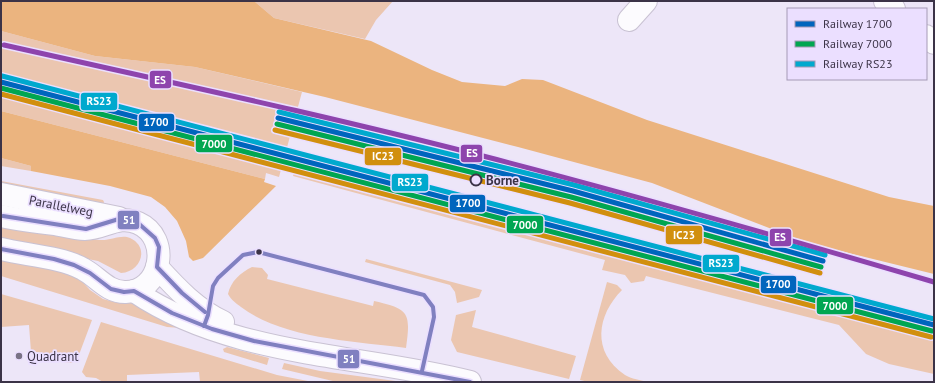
<svg xmlns="http://www.w3.org/2000/svg" width="935" height="383" font-family="'PT Sans',sans-serif">
  <style>
    .green { fill: #ebc6b0 }
    .forest { fill: #ebb47f }
    .lines { fill: none; stroke-linecap: round; stroke-linejoin: round }
    .minor-casing { stroke: #c9c2d3; stroke-width: 24 }
    .minor { stroke: #fcfbfe; stroke-width: 22 }
    .bus-1-casing { stroke: #ebdfff; stroke-width: 7 }
    .bus-1 { stroke: #8080c0; stroke-width: 4 }
    .rail-1-casing { stroke: #ebdfff; stroke-width: 8 }
    .rail-2-casing { stroke: #ebdfff; stroke-width: 8 }
    .rail-3-casing { stroke: #ebdfff; stroke-width: 8 }
    .rail-4-casing { stroke: #ebdfff; stroke-width: 8 }
    .rail-5-casing { stroke: #ebdfff; stroke-width: 8 }
    .rail-1 { stroke: #0065bd; stroke-width: 5 }
    .rail-2 { stroke: #00a651; stroke-width: 5 }
    .rail-3 { stroke: #00a9ce; stroke-width: 5 }
    .rail-4 { stroke: #d18f0e; stroke-width: 5 }
    .rail-5 { stroke: #8e44ad; stroke-width: 5 }
    .stop-dot { fill: #ebdfff; stroke: #3b3347; stroke-width: 2 }
    .bus-dot { fill: #3b3347; stroke: #ebdfff; stroke-width: 1.5 }
    .poi-dot { fill: #797285; stroke: #ebdfff; stroke-width: 1.5 }
    .labels { text-anchor: middle; dominant-baseline: central; stroke-width: 3.5; stroke-linejoin: round; paint-order: stroke }
    .stop-label { font-size: 13px; font-weight: bold; fill: #3b3347; stroke: #ebdfff; text-anchor: start }
    .street-label { font-size: 13px; fill: #3b3347; stroke: #ebdfff }
    .poi-label { font-size: 13px; fill: #3b3347; stroke: #ebdfff; text-anchor: start }
    .line-badge { stroke: #ebdfff; stroke-width: 1.5 }
    .badge-label { font-size: 11px; text-anchor: middle; font-weight: bold; fill: #fff }
  </style>
  <rect width="100%" height="100%" fill="#ede6f8"/>
  <g class="green">
    <path d="M254,1H393L376,20L365,39L274,18Z"/>
    <path d="M1,31L95,56L195,67L302,92L279,177L266,173L265,179L1,111Z"/>
    <path d="M1,158L31,166V171L1,166Z"/>
    <path d="M296,164L934,335V374L889,364L866,354L839,325L646,276L644,281L631,283L625,275L602,270L605,260L293,176Z"/>
    <path d="M1,181L103,200L104,202L103,206L1,188Z"/>
    <path d="M1,222C23,226 45,230 67,234C78,236 89,240 100,240C110,241 121,234 130,238C150,247 141,272 121,273L98,261L1,242Z"/>
    <path d="M1,256L61,268L79,278L90,290L103,299L118,303L135,302L181,328L167,327L1,276Z"/>
    <path d="M366,259L482,290L479,297L457,303L455,292L450,285L365,262Z"/>
    <path d="M252,267L262,268L268,275L267,279L373,306L374,301C409,309 411,312 406,348C355,341 283,339 241,307C236,303 231,300 228,294C231,281 240,273 252,267Z"/>
    <path d="M607,282L617,285L622,290C597,315 591,352 625,375C631,379 641,380 648,382H589L580,380Z"/>
    <path d="M1,294L92,320L77,360C63,370 52,350 31,352L29,325L1,327Z"/>
    <path d="M476,310L472,327L576,356L569,379L457,352L451,340L456,315Z"/>
    <path d="M101,322L277,375L313,382H200L199,372L127,375V382H103L96,378L86,377L82,372Z"/>
    <path d="M227,347L269,358L267,365L224,352L223,349Z"/>
    <path d="M284,363L320,371L403,382H337L282,369Z"/>
  </g>
  <g class="forest">
    <path d="M1,1H254L274,18L371,41L432,70L462,82L505,86L522,79L543,80L647,120L889,197L934,206V274L808,243L652,183L518,147L325,97L195,67L95,56L1,31Z"/>
    <path d="M1,111L265,179L264,182L276,186L203,258L193,261L189,257L186,241L177,221L165,207L151,197L110,186L31,171V166L1,158Z"/>
  </g>
  <g class="lines">
    <defs>
      <g id="minor">
        <path d="M885,1L894,9"/>
        <path d="M629,20L646,1"/>
        <path d="M926,36L934,43"/>
        <path d="M1,194L119,218"/>
        <path d="M1,216C19,220 37,222 55,224C65,226 75,229 85,229C104,229 118,214 138,223C172,238 161,293 125,292C107,292 98,277 83,269C62,257 25,255 1,249"/>
        <path d="M157,267C177,289 196,309 223,322"/>
        <path d="M134,291C231,357 360,354 470,382"/>
      </g>
    </defs>
    <use href="#minor" class="minor-casing"/>
    <use href="#minor" class="minor"/>
    <defs>
      <g id="bus-1">
        <path d="M3,216L86,229L122,218L138,223L155,238L159,247L157,267L182,293L205,312"/>
        <path d="M1,249L54,259L74,265L90,273L111,289L124,292L134,291L172,313L212,329L254,341L470,382"/>
        <path d="M204,326L208,315L213,286L218,278L243,255L258,252L424,295L433,307L434,317L422,371"/>
      </g>
    </defs>
    <use href="#bus-1" class="bus-1-casing"/>
    <use href="#bus-1" class="bus-1"/>
    <defs>
      <g id="rail-1">
        <path d="M1,82L934,325"/>
        <path d="M278,118L573,191L823,261"/>
      </g>
      <g id="rail-2">
        <path d="M1,88L932,331"/>
        <path d="M277,124L571,197L821,267"/>
      </g>
      <g id="rail-3">
        <path d="M2,76L934,319"/>
        <path d="M279,112L574,185L825,255"/>
      </g>
      <g id="rail-4">
        <path d="M1,94L931,337"/>
        <path d="M275,130L570,203L820,273"/>
      </g>
      <path id="rail-5" d="M4,45C164,81 324,115 483,156C635,195 784,238 934,282"/>
    </defs>
    <use href="#rail-1" class="rail-1-casing"/>
    <use href="#rail-2" class="rail-2-casing"/>
    <use href="#rail-3" class="rail-3-casing"/>
    <use href="#rail-4" class="rail-4-casing"/>
    <use href="#rail-5" class="rail-5-casing"/>
    <use href="#rail-1" class="rail-1"/>
    <use href="#rail-2" class="rail-2"/>
    <use href="#rail-3" class="rail-3"/>
    <use href="#rail-4" class="rail-4"/>
    <use href="#rail-5" class="rail-5"/>
  </g>
  <circle class="stop-dot" cx="476" cy="180" r="5.5"/>
  <circle class="bus-dot" cx="259" cy="252" r="3.5"/>
  <circle class="poi-dot" cx="19" cy="356" r="4"/>
  <g class="labels">
    <g class="stop-label">
      <text x="486" y="180">Borne</text>
    </g>
    <g class="street-label">
      <text transform="translate(61 206) rotate(11)">Parallelweg</text>
    </g>
    <g class="poi-label">
      <text x="27" y="356">Quadrant</text>
    </g>
  </g>
  <g class="line-badge">
    <rect x="149" y="70" width="23" height="19" rx="4" fill="#8e44ad"/>
    <rect x="80" y="92" width="38" height="19" rx="4" fill="#00a9ce"/>
    <rect x="138" y="113" width="37" height="19" rx="4" fill="#0065bd"/>
    <rect x="195" y="134" width="38" height="19" rx="4" fill="#00a651"/>
    <rect x="460" y="144" width="23" height="19" rx="4" fill="#8e44ad"/>
    <rect x="364" y="147" width="38" height="19" rx="4" fill="#d18f0e"/>
    <rect x="391" y="173" width="38" height="19" rx="4" fill="#00a9ce"/>
    <rect x="449" y="194" width="37" height="19" rx="4" fill="#0065bd"/>
    <rect x="117" y="210" width="23" height="20" rx="4" fill="#8080c0"/>
    <rect x="506" y="215" width="38" height="19" rx="4" fill="#00a651"/>
    <rect x="665" y="225" width="38" height="20" rx="4" fill="#d18f0e"/>
    <rect x="769" y="228" width="23" height="19" rx="4" fill="#8e44ad"/>
    <rect x="702" y="254" width="38" height="19" rx="4" fill="#00a9ce"/>
    <rect x="760" y="275" width="37" height="19" rx="4" fill="#0065bd"/>
    <rect x="816" y="296" width="38" height="19" rx="4" fill="#00a651"/>
    <rect x="337" y="349" width="23" height="20" rx="4" fill="#8080c0"/>
  </g>
  <g class="badge-label">
    <text x="160" y="84">ES</text>
    <text x="99" y="105">RS23</text>
    <text x="156" y="126">1700</text>
    <text x="214" y="148">7000</text>
    <text x="472" y="157">ES</text>
    <text x="383" y="160">IC23</text>
    <text x="410" y="186">RS23</text>
    <text x="468" y="207">1700</text>
    <text x="129" y="224">51</text>
    <text x="525" y="229">7000</text>
    <text x="684" y="239">IC23</text>
    <text x="780" y="241">ES</text>
    <text x="721" y="267">RS23</text>
    <text x="778" y="288">1700</text>
    <text x="835" y="310">7000</text>
    <text x="349" y="363">51</text>
  </g>
  <rect width="935" height="383" fill="none" stroke="#3b3347" stroke-width="4"/>
  <rect x="787" y="8" width="140" height="72" fill="#ebdfff" stroke="#a59ab5"/>
  <rect x="795" y="21" width="20" height="6" fill="#0065bd" stroke="#a59ab5"/>
  <text x="823" y="28" font-size="12" fill="#3b3347">Railway 1700</text>
  <rect x="795" y="41" width="20" height="6" fill="#00a651" stroke="#a59ab5"/>
  <text x="823" y="48" font-size="12" fill="#3b3347">Railway 7000</text>
  <rect x="795" y="61" width="20" height="6" fill="#00a9ce" stroke="#a59ab5"/>
  <text x="823" y="68" font-size="12" fill="#3b3347">Railway RS23</text>
</svg>
